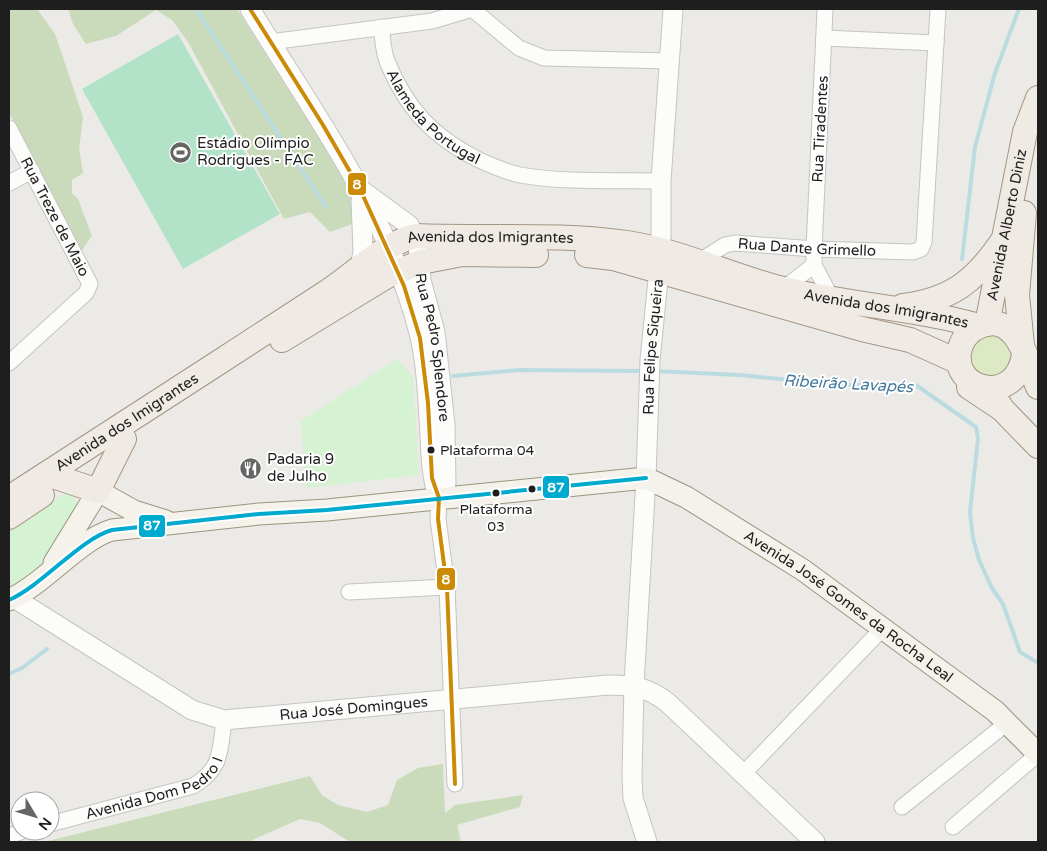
<svg xmlns="http://www.w3.org/2000/svg" width="1047" height="851" font-family="'Varela Round',sans-serif">
  <style>
    .grass { fill: #dde9c5 }
    .forest { fill: #cadbbc }
    .park { fill: #d5f2d2 }
    .pitch { fill: #b2e3c9 }
    .lines { fill: none; stroke-linecap: round; stroke-linejoin: round }
    .stream { stroke: #badce0; stroke-width: 4 }
    .minor-casing { stroke: #c5c4c3; stroke-width: 17 }
    .tertiary-casing { stroke: #c5c4c3; stroke-width: 21 }
    .secondary-casing { stroke: #97967e; stroke-width: 23 }
    .primary-casing { stroke: #a39583; stroke-width: 26 }
    .minor { stroke: #fcfcfb; stroke-width: 15 }
    .tertiary { stroke: #fcfcfb; stroke-width: 19 }
    .secondary { stroke: #f4f2ea; stroke-width: 21 }
    .primary { stroke: #f0eae4; stroke-width: 24 }
    .bus-1-casing { stroke: #fff; stroke-width: 8 }
    .bus-2-casing { stroke: #fff; stroke-width: 8 }
    .bus-1 { stroke: #cc8b06; stroke-width: 4 }
    .bus-2 { stroke: #00a9ce; stroke-width: 4 }
    .bus-dot { fill: #1e1e1e; stroke: #fff; stroke-width: 2 }
    .labels { text-anchor: middle; dominant-baseline: central; stroke-width: 4; stroke-linejoin: round; paint-order: stroke }
    .bus-label { font-size: 14px; fill: #1e1e1e; stroke: #fff; text-anchor: start }
    .street-label { font-size: 15px; fill: #1e1e1e; stroke: #fff }
    .poi-label { font-size: 15px; fill: #1e1e1e; stroke: #fff; text-anchor: start }
    .water-label { font-size: 16px; font-style: italic; fill: #457a9e; stroke: #fff }
    .line-badge { stroke: #fff; stroke-width: 2 }
    .badge-label { font-size: 14px; text-anchor: middle; font-weight: bold; fill: #fff }
  </style>
  <rect width="100%" height="100%" fill="#eceae7"/>
  <path class="grass" d="M990,331L1016,347L1008,376L977,378L966,350Z"/>
  <g class="forest">
    <path d="M9,9H37L55,34L83,117L79,149L83,173L72,180V193L78,199L92,236L79,254L32,154L9,113Z"/>
    <path d="M68,9H237L351,188L355,223L330,232L310,212L284,219L188,42L172,20L156,10L116,36L86,44L73,24Z"/>
    <path d="M443,764L445,813L455,805L523,795L520,807L457,825L461,842H350L320,823L300,819L248,842H44L310,776L322,795L338,805L367,812L388,805L397,780L418,768Z"/>
  </g>
  <g class="park">
    <path d="M397,359L413,376L419,475L306,488L301,421Z"/>
    <path d="M69,493L73,495L77,503C71,537 35,572 9,592V528L62,495Z"/>
  </g>
  <path class="pitch" d="M178,34L280,214L183,269L82,89Z"/>
  <g class="lines">
    <g class="stream">
      <path d="M196,9L326,207"/>
      <path d="M962,259L975,147L995,73L1019,9"/>
      <path d="M655,371L739,375L839,385H916L976,427L978,438L970,512L973,538L979,560L992,588L1003,604L1020,652L1038,663"/>
      <path d="M453,376L519,370L643,371"/>
      <path d="M9,674L22,668L47,649"/>
    </g>
    <defs>
      <g id="minor">
        <path d="M472,9L519,48L544,58L671,61"/>
        <path d="M825,9L814,249V265L832,299"/>
        <path id="s1" d="M381,27C383,38 383,51 387,61C406,108 432,136 477,159C490,165 506,172 520,175C566,183 615,180 661,181"/>
        <path d="M824,38L936,43"/>
        <path d="M270,42L432,21L472,9"/>
        <path id="s2" d="M9,128L90,284L86,293L9,363"/>
        <path d="M9,183L32,171"/>
        <path id="s3" d="M700,261L725,245L735,243L814,249L913,252L921,249L924,242L938,9"/>
        <path d="M783,289L814,265"/>
        <path d="M439,498L438,519L447,587L455,784"/>
        <path d="M349,592L447,587"/>
        <path d="M742,775L882,629"/>
        <path d="M902,807L1007,723"/>
        <path id="s4" d="M50,824L193,786C222,769 220,751 224,720"/>
        <path d="M953,827L1038,754"/>
        <path d="M9,836L23,831"/>
      </g>
      <g id="tertiary">
        <path d="M250,9C313,113 391,216 420,337C427,368 428,403 430,435C431,457 431,477 439,498"/>
        <path id="s5" d="M361,190L409,225L418,244L421,280L435,332L445,425L446,483L439,498"/>
        <path d="M360,269L363,251L361,200"/>
        <path id="s6" d="M14,598L192,710L224,720L608,685C633,685 648,687 668,703L815,842"/>
        <path id="s7" d="M647,842L633,798L632,777L634,685L646,478L650,360L661,250V181L673,9"/>
      </g>
      <g id="secondary">
        <path d="M54,563L98,491L134,511L166,521"/>
        <path id="s8" d="M9,600C44,584 80,539 112,530L259,514L327,510L646,478L686,497L803,570L995,711L1038,754"/>
      </g>
      <g id="primary">
        <path d="M587,255L613,258L862,329L910,340L959,362"/>
        <path d="M903,306C951,300 975,281 1001,243"/>
        <path id="s9" d="M987,324L1025,132L1038,98"/>
        <path d="M282,340L387,276L421,262L462,254L536,255"/>
        <path d="M1022,345L1017,295L1024,213"/>
        <path d="M1024,354C1017,408 948,391 960,348C963,338 970,330 980,326C1017,311 1028,363 1038,387"/>
        <path d="M969,387L1002,409"/>
        <path d="M994,396L1002,409L1038,446"/>
        <path d="M47,474L98,491L124,439"/>
        <path id="s10" d="M9,498C114,431 219,362 324,294C353,276 383,243 416,236C485,239 558,233 627,243C681,251 730,276 783,289C847,305 915,308 979,326"/>
        <path d="M9,517L42,495"/>
      </g>
    </defs>
    <use href="#minor" class="minor-casing"/>
    <use href="#tertiary" class="tertiary-casing"/>
    <use href="#secondary" class="secondary-casing"/>
    <use href="#primary" class="primary-casing"/>
    <use href="#minor" class="minor"/>
    <use href="#tertiary" class="tertiary"/>
    <use href="#secondary" class="secondary"/>
    <use href="#primary" class="primary"/>
    <defs>
      <path id="bus-1" d="M250,9L323,125L360,189L404,286L420,338L428,403L432,478L439,498L438,519L447,587L455,784"/>
      <path id="bus-2" d="M9,600C44,584 80,539 112,530L259,514L327,510L646,478"/>
    </defs>
    <use href="#bus-1" class="bus-1-casing"/>
    <use href="#bus-2" class="bus-2-casing"/>
    <use href="#bus-1" class="bus-1"/>
    <use href="#bus-2" class="bus-2"/>
  </g>
  <defs>
    <symbol id="stadium-disc" viewBox="-11 -11 22 22"><circle r="9.5" fill="#666564" stroke="#fff"/><path d="M0-5a6.5 5 0 1 0 0 10a6.5 5 0 1 0 0-10ZM-3.5-1.8h7v3.6h-7Z" fill="#fff"/></symbol>
    <symbol id="restaurant-disc" viewBox="-11 -11 22 22"><circle r="9.5" fill="#666564" stroke="#fff"/><path d="M-5-6h1v4h1v-4h1v4h1v-4h1v5L-1.5 .5V6h-2V.5L-5-1ZM5-6V6H3V1.5H1.5Q1.5-4 5-6Z" fill="#fff"/></symbol>
  </defs>
  <g fill-rule="evenodd">
    <use href="#stadium-disc" x="168" y="140" width="25" height="25"/>
    <use href="#restaurant-disc" x="238" y="456" width="25" height="25"/>
  </g>
  <g class="bus-dot">
    <circle cx="431" cy="450" r="4.5"/>
    <circle cx="532" cy="489" r="4.5"/>
    <circle cx="496" cy="493" r="4.5"/>
  </g>
  <g class="labels">
    <g class="bus-label">
      <text x="440" y="450">Plataforma 04</text>
      <text x="496" y="509" text-anchor="middle">Plataforma<tspan x="496" dy="17">03</tspan></text>
    </g>
    <g class="street-label">
      <text stroke="none"><textPath href="#s1" startOffset="109">Alameda Portugal</textPath></text>
      <text transform="translate(820 129) rotate(-87)">Rua Tiradentes</text>
      <text stroke="none"><textPath href="#s2" startOffset="100">Rua Treze de Maio</textPath></text>
      <text stroke="none"><textPath href="#s9" startOffset="101">Avenida Alberto Diniz</textPath></text>
      <text stroke="none"><textPath href="#s10" startOffset="559">Avenida dos Imigrantes</textPath></text>
      <text stroke="none"><textPath href="#s3" startOffset="112">Rua Dante Grimello</textPath></text>
      <text stroke="none"><textPath href="#s10" startOffset="964">Avenida dos Imigrantes</textPath></text>
      <text stroke="none"><textPath href="#s5" startOffset="185">Rua Pedro Splendore</textPath></text>
      <text stroke="none"><textPath href="#s7" startOffset="498">Rua Felipe Siqueira</textPath></text>
      <text stroke="none"><textPath href="#s10" startOffset="140">Avenida dos Imigrantes</textPath></text>
      <text stroke="none"><textPath href="#s8" startOffset="902">Avenida José Gomes da Rocha Leal</textPath></text>
      <text stroke="none"><textPath href="#s6" startOffset="374">Rua José Domingues</textPath></text>
      <text stroke="none"><textPath href="#s4" startOffset="112">Avenida Dom Pedro I</textPath></text>
    </g>
    <g class="poi-label">
      <text x="197" y="143">Estádio Olímpio<tspan x="197" dy="17">Rodrigues - FAC</tspan></text>
      <text x="267" y="459">Padaria 9<tspan x="267" dy="17">de Julho</tspan></text>
    </g>
    <g class="water-label">
      <text transform="translate(848 384) rotate(3)">Ribeirão Lavapés</text>
    </g>
  </g>
  <g class="line-badge">
    <rect x="347" y="172" width="20" height="24" rx="5" fill="#cc8b06"/>
    <rect x="542" y="475" width="28" height="24" rx="5" fill="#00a9ce"/>
    <rect x="138" y="514" width="28" height="24" rx="5" fill="#00a9ce"/>
    <rect x="436" y="567" width="20" height="24" rx="5" fill="#cc8b06"/>
  </g>
  <g class="badge-label">
    <text x="357" y="189">8</text>
    <text x="556" y="492">87</text>
    <text x="152" y="530">87</text>
    <text x="446" y="584">8</text>
  </g>
  <rect width="1047" height="851" fill="none" stroke="#1e1e1e" stroke-width="20"/>
  <g transform="translate(35 816) rotate(128)"><circle r="24" fill="#ffffff" stroke="#a5a5a5"/>
  <path d="M0-4L9 19L0 12L-9 19Z" fill="#666564"/>
  <text y="-8" font-size="14" font-weight="bold" text-anchor="middle" fill="#1e1e1e">N</text>
  </g>
</svg>
